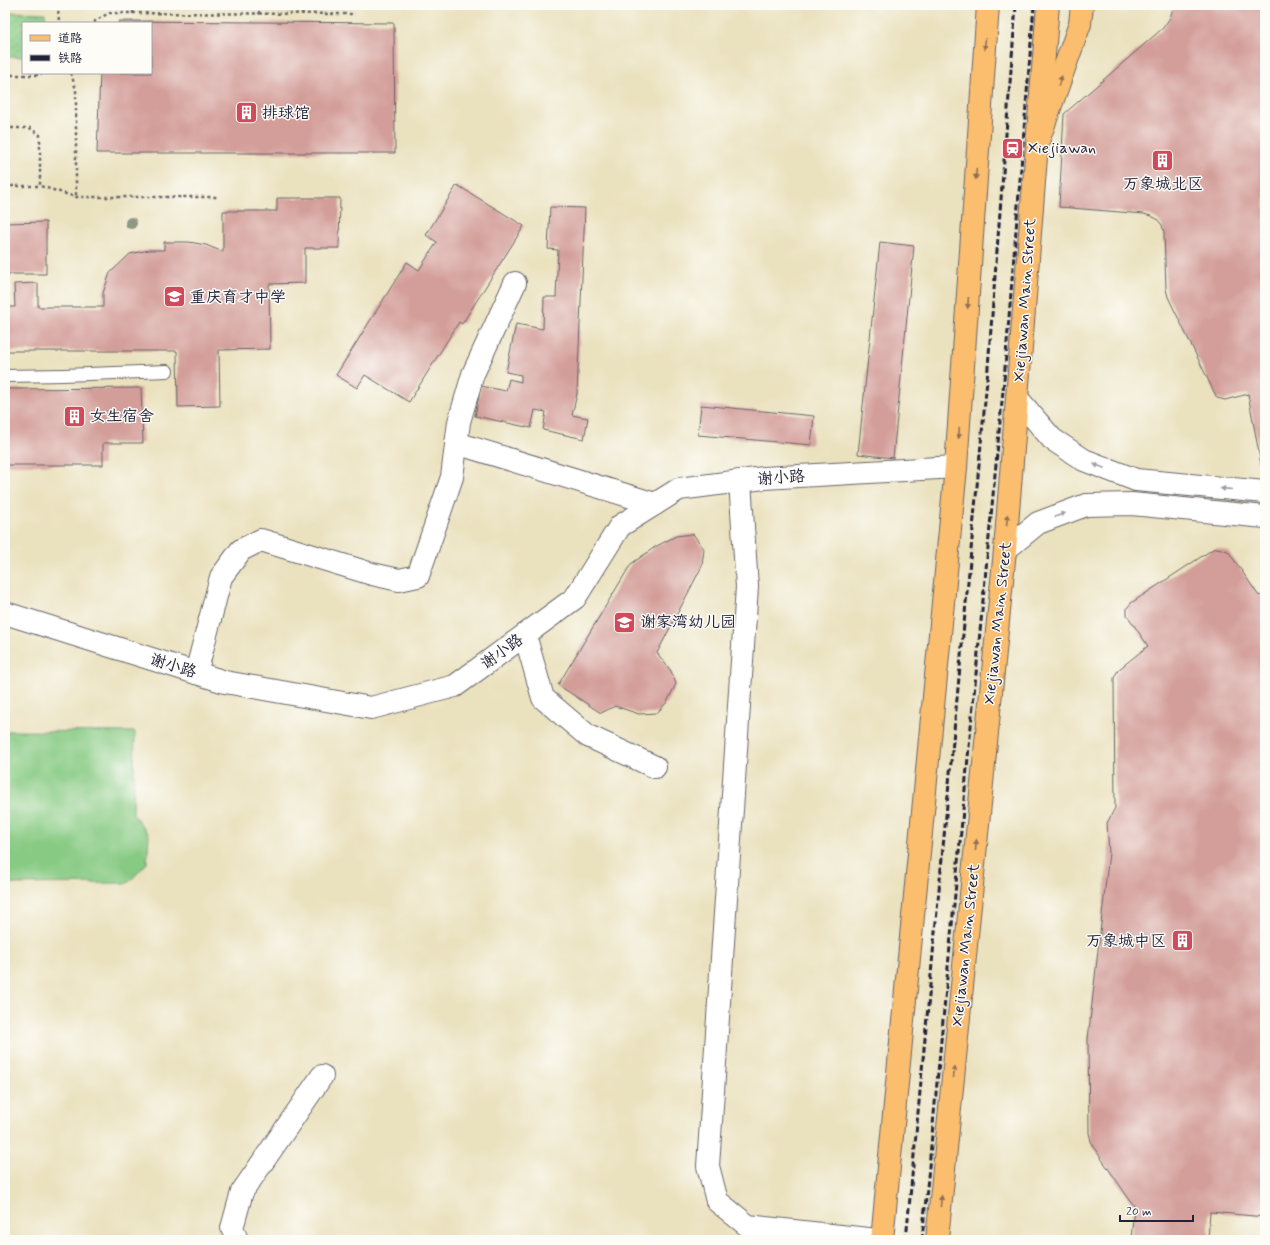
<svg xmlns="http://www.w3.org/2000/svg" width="1270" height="1245" font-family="Mynerve,'LXGW WenKai TC',sans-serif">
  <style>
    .garden { fill: url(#garden-dots); stroke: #54765f }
    .pitch { fill: #87ca83; stroke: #54765f }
    .building { fill: #d39d99 }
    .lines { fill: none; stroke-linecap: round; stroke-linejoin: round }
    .service-casing { stroke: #686569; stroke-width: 14 }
    .minor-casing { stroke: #686569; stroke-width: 24 }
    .tertiary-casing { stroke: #686569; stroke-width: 24 }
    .primary-casing { stroke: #686569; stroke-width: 24 }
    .trunk-casing { stroke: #686569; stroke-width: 24 }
    .path { stroke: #686569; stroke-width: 2.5; stroke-dasharray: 3 3; stroke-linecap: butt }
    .service { stroke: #fff; stroke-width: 12 }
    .minor { stroke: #fff; stroke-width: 22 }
    .tertiary { stroke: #fff; stroke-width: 22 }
    .primary { stroke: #fbbd6e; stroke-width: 22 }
    .trunk { stroke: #fbbd6e; stroke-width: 22 }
    .rail { stroke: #22223b; stroke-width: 3; stroke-dasharray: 6 3; stroke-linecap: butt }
    .tree { fill: #8f9884 }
    .oneway { fill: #8e7054 }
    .oneway2 { fill: #9c9ca7 }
    .labels { text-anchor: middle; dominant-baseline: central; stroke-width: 3; stroke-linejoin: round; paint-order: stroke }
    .poi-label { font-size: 16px; fill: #22223b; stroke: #fdfcf7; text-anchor: start }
    .street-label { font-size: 16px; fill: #22223b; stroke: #fdfcf7 }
  </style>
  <defs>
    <pattern id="garden-dots" width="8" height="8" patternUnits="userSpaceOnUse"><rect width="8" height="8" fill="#87ca83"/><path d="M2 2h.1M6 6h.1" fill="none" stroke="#74ad72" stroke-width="1.8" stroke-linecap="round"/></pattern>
  </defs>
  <rect width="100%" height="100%" fill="#fdfcf7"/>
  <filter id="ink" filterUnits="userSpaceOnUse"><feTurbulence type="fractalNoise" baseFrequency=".025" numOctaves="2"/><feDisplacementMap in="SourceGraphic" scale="8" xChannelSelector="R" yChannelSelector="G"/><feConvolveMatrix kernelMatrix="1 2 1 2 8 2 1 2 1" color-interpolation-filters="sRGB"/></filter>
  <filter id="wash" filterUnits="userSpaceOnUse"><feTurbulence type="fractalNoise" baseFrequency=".012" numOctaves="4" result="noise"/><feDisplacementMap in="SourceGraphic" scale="16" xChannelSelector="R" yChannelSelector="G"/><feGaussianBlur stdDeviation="0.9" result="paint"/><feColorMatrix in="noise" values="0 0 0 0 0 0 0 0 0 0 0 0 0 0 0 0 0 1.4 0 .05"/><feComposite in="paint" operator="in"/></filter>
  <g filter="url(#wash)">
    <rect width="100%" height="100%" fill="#eae1be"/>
    <path class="garden" d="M5,12L45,13V23H23V57H5Z"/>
    <path class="pitch" d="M5,731L135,732L133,814L149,835L147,863L128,883L5,884Z"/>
    <g id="blocks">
      <g class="building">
        <path d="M1174,5H1265V486L1248,394L1225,400L1217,398L1168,297L1166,289L1164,232L1162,225L1157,219L1151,216L1144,214L1059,207L1064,114L1163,28L1170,18Z"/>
        <path d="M119,21L394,23L395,153H97L100,73H151V23H118Z"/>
        <path d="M457,185L524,226L462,324L459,322L409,402L365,375L357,388L336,375L407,262L419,270L437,242L426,235Z"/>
        <path d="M277,198H340L339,248H305V283L269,284L270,349L219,350L220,406L178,407L177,351H5V307H15L14,284L38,283V307H103V293L110,273L130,254L149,250H164V242H189L206,245L223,252V211H277Z"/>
        <path d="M550,207L585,208L577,394L572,415L588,418L584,439L543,430L546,412L535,410L531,428L475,416L481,386L506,391L509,379L521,382V375L506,372L516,324L543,329L544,297H556L558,250L548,249Z"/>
        <path d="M46,222V274H5V223Z"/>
        <path d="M880,242L914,246L893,458L858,454Z"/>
        <path d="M141,388L143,443H103V465H5V389Z"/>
        <path d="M701,405L814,416L811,445L698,435Z"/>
        <path d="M693,534L704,549L702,566L657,653L671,671L676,684L667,702L657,713L639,714L615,706L601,713L558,685L631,564L655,547L676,536Z"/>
        <path d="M1218,548L1228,551L1259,596L1265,593V1217L1210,1212L1208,1240H1131L1134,1206L1092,1145L1089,1133L1088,1039L1109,853L1107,823L1115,808L1114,678L1118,670L1148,646L1127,615V608L1131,603L1213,549Z"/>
      </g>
    </g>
  </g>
  <g filter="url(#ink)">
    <use href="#blocks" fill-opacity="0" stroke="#686569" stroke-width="1"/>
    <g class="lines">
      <defs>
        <path id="service" d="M5,376L63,375L167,371"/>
        <g id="minor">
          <path d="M456,443L655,504"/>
          <path d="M740,481L747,587L708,1166L717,1201L748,1226L878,1240"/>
          <path d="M525,635L543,698L588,736L655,767"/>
          <path d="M196,673L221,577L241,550L261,540L372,574L399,580L418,576L452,477L459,422L473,374L515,283"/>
          <path d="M237,1240L232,1228L242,1192L322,1076"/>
        </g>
        <g id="tertiary">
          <path d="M1018,399L1052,439L1084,460L1136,480L1265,492"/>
          <path d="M1005,550L1038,523L1086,505L1132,504L1265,517"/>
          <path d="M5,613L225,682L371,708L455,686L575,598L620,526L679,489L764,478L956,467"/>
        </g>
        <g id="primary">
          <path d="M882,1240L956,467L988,5"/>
          <path d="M937,1240L1005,550L1048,5"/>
        </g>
        <path id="trunk" d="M1037,144L1080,24L1082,5"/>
      </defs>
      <use href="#service" class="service-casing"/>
      <use href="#minor" class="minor-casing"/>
      <use href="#tertiary" class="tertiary-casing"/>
      <use href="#primary" class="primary-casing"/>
      <use href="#trunk" class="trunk-casing"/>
      <g class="path">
        <path d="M58,5L59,23"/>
        <path d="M133,5V14"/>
        <path d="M259,5V14"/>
        <path d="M95,23V21L109,13L355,14"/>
        <path d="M71,73L76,90V197"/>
        <path d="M5,75H40L43,73"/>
        <path d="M5,128H30L40,135V186"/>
        <path d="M5,186H40L76,197H217"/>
      </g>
      <use href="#service" class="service"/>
      <use href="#minor" class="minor"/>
      <use href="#tertiary" class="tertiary"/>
      <use href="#primary" class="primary"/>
      <use href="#trunk" class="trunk"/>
      <g class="rail">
        <path d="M906,1240L987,380L1016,5"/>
        <path d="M922,1240L1004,380L1034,5"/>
      </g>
    </g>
    <circle class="tree" cx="131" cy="223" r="6"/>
    <defs><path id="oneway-solid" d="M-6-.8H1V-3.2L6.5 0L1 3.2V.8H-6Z"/></defs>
    <g class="oneway">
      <use href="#oneway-solid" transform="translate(985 44) rotate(94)"/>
      <use href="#oneway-solid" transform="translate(1060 81) rotate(-70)"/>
      <use href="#oneway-solid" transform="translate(976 174) rotate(94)"/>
      <use href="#oneway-solid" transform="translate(968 303) rotate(94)"/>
      <use href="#oneway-solid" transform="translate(959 433) rotate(94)"/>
      <use href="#oneway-solid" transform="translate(1007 520) rotate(-85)"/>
      <use href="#oneway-solid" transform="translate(976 845) rotate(-84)"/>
      <use href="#oneway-solid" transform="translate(954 1072) rotate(-84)"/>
      <use href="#oneway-solid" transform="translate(941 1201) rotate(-84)"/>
    </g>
    <g class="oneway2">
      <use href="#oneway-solid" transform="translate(1099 466) rotate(-159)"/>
      <use href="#oneway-solid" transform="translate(1226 489) rotate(-175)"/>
      <use href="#oneway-solid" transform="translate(1060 515) rotate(-20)"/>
    </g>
  </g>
  <defs>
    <symbol id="building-square" viewBox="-11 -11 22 22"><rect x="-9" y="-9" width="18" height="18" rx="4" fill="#d1495b" stroke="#fdfcf7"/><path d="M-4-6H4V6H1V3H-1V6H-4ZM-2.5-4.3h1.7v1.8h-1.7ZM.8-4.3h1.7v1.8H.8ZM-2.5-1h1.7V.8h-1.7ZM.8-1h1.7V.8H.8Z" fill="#fff"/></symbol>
    <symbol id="station-square" viewBox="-11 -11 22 22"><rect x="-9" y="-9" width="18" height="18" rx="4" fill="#d1495b" stroke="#fdfcf7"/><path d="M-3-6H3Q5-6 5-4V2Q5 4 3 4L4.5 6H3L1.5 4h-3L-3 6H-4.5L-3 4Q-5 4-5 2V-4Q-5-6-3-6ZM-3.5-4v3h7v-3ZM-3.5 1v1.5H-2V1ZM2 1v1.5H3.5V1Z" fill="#fff"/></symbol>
    <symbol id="school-square" viewBox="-11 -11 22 22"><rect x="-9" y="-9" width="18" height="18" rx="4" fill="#d1495b" stroke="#fdfcf7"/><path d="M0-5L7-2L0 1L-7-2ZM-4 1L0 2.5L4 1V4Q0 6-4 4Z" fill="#fff"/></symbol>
  </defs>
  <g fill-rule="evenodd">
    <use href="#building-square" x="234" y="100" width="25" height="25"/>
    <use href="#station-square" x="1000" y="136" width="25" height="25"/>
    <use href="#building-square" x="1150" y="148" width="25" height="25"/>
    <use href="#school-square" x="162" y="284" width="25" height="25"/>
    <use href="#building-square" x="62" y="404" width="25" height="25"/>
    <use href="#school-square" x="612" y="610" width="25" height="25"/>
    <use href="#building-square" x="1170" y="928" width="25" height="25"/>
  </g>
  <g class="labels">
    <g class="poi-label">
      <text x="262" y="113">排球馆</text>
      <text x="1028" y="148">Xiejiawan</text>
      <text x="1163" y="184" text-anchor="middle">万象城北区</text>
      <text x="190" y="297">重庆育才中学</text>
      <text x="90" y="416">女生宿舍</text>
      <text x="640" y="622">谢家湾幼儿园</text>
      <text x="1166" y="941" text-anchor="end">万象城中区</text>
    </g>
    <g class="street-label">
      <text transform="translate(1025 300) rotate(-86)">Xiejiawan Main Street</text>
      <text transform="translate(781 478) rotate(-4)">谢小路</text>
      <text transform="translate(998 623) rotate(-84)">Xiejiawan Main Street</text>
      <text transform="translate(502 652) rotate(-36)">谢小路</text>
      <text transform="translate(173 666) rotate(17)">谢小路</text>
      <text transform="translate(966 945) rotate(-84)">Xiejiawan Main Street</text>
    </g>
  </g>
  <rect width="1270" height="1245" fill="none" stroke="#fdfcf7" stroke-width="20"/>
  <rect x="22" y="22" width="130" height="52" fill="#fdfcf7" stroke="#a5a5ac"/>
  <rect x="30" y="35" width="20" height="6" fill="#fbbd6e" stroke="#a5a5ac"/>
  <text x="58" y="42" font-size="12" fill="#22223b">道路</text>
  <rect x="30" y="55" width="20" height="6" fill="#22223b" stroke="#a5a5ac"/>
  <text x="58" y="62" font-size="12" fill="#22223b">铁路</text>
  <path d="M1120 1215v6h73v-6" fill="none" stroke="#22223b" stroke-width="2"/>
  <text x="1126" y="1215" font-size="12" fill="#22223b" stroke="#fdfcf7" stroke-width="3" paint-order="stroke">20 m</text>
</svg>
